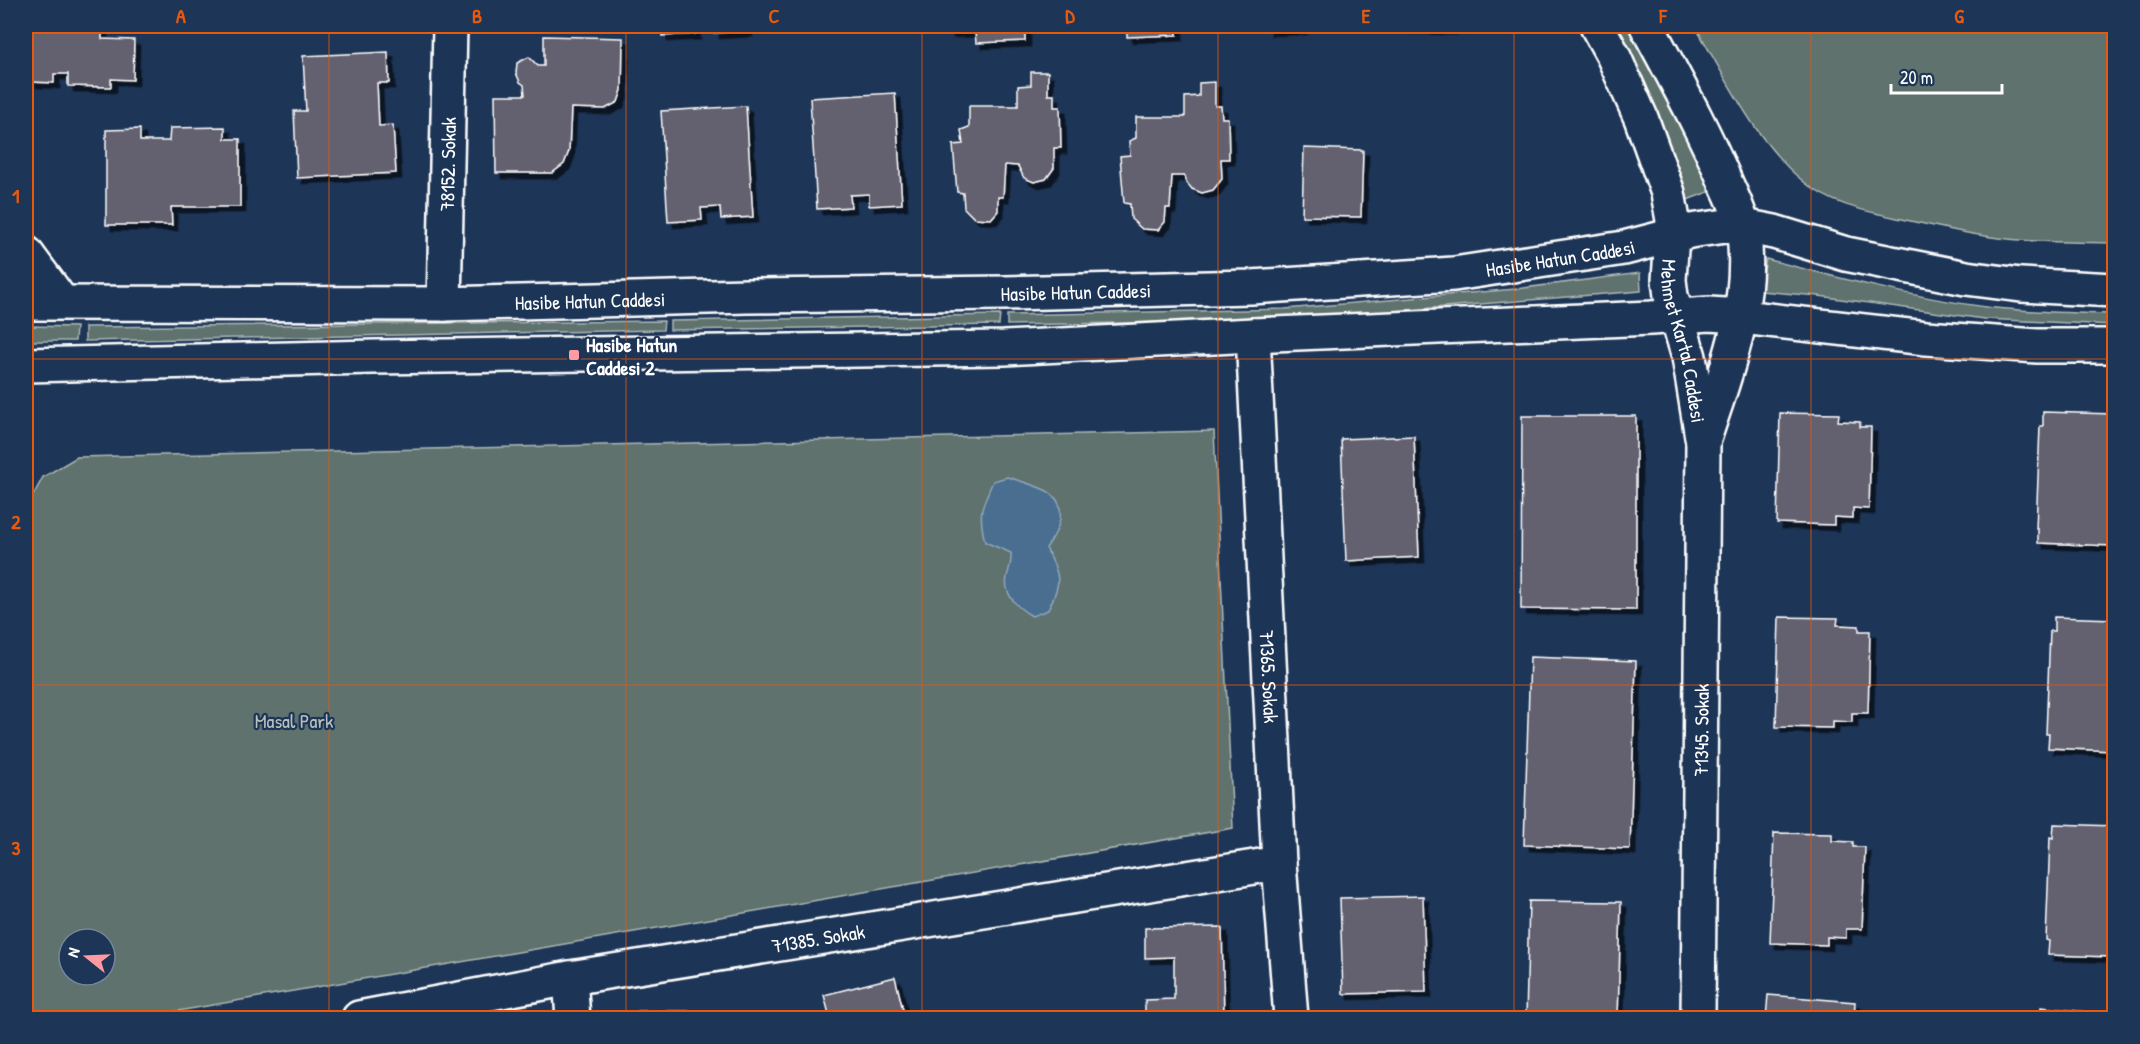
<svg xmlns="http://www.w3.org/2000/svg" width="2140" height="1044" font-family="'Patrick Hand',sans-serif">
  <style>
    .green { fill: #5e726d; stroke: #aeb8b6; stroke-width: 1.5; fill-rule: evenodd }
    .water { fill: #486e90; stroke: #91a8bc; stroke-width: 1.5 }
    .building { fill: #64616f; stroke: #fff; stroke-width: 1.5; filter: url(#shadow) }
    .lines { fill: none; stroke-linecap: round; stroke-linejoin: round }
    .street-casing { stroke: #fff; stroke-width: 38 }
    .secondary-casing { stroke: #fff; stroke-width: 38 }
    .street { stroke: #1d3557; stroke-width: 33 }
    .secondary { stroke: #1d3557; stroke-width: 33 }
    .grid { fill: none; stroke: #e8590c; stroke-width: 1.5; stroke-opacity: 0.55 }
    .poi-dot { fill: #ff9aa2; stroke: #1d3557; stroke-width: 2 }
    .labels { text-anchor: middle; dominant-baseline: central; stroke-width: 4.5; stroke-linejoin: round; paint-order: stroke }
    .street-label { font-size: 20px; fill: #fff; stroke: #1d3557 }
    .poi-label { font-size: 20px; font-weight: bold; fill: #fff; stroke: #1d3557; text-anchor: start }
    .park-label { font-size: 20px; fill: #b7c0bd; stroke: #1d3557 }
    .neatline { fill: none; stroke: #e8590c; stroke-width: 2 }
    .grid-label { font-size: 20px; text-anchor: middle; font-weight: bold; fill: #e8590c }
  </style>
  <defs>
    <filter id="shadow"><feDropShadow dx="5.5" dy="5.5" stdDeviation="0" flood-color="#0009"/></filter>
  </defs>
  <rect width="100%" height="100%" fill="#1d3557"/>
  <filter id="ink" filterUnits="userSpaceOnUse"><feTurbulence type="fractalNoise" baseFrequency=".0167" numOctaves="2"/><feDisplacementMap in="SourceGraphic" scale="12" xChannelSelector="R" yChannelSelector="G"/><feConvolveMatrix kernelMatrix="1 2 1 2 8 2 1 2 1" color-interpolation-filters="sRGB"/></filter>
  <g filter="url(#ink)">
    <g class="green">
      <path d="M1616,26H1628L1677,119L1711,191L1687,200L1656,110Z"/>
      <path d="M1695,26H2114V243C2074,242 2032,243 1991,237C1963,233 1934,226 1906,220C1871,212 1832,206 1804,182C1756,143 1726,78 1695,26Z"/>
      <path d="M1766,259C1838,278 1911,297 1986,307C2029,312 2071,313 2114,314V325L1984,319L1819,296L1760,291Z"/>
      <path d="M1640,273L1641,291L1283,320L1007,325V315L1285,309L1516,289Z"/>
      <path d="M1000,315L999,325L670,330V321Z"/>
      <path d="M664,321L663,330L85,341V327Z"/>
      <path d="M26,326L76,327L75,341H26Z"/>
      <path d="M1214,431L1233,828L138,1018H26V509L43,477L77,457ZM69,939H105V975H69Z"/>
    </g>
    <path class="water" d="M1007,477C1020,481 1035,485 1047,491C1071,505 1058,532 1046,548C1060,577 1063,579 1048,610L1032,616C1019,609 1003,595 1007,577C1009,568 1012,563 1011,553L985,542C978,513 981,508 993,481Z"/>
    <g class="building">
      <path d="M26,26H133V29L102,27V39L134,40L133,80L111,79V87L68,86V74H54V83L31,82V64H26Z"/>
      <path d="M661,26H694L695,34L662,36Z"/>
      <path d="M714,26H746L747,31L714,33Z"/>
      <path d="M948,26H1025V41L976,43L975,31L948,32Z"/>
      <path d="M1127,26H1177V35L1127,37Z"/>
      <path d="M1266,26H1301V29L1266,30Z"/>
      <path d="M1406,26H1451V29L1406,28Z"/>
      <path d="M544,36L623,38L622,90L618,102L605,109L571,108L569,151L564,164L552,173H496L495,95H525L524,85L520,82L516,73L517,63L529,57L538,66H544Z"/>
      <path d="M388,52L389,83H377L379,126L393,125L396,173L297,178L294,111H306L303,56Z"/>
      <path d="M1031,72H1048V95H1054V107H1060L1061,148H1054V168L1046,179L1034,182L1024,178L1018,166L1005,165L1003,197H998V211L991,219L974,218L964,208L963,193L957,192L953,145L963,144L961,130L969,127V106H1018V86L1031,85Z"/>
      <path d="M1215,82V106H1221L1222,118H1228L1229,159H1221L1222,179L1213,190L1202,193L1192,189L1187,183L1185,176H1172L1170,208H1166L1165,222L1158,230L1142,229L1131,219L1130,204L1124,203L1120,156L1130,155L1129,141L1136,138V117H1185V97L1199,96V83Z"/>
      <path d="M895,93L902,204L869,206V194L850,195L851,207L817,209L810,98Z"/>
      <path d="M746,106L753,217L721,219L720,207L701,208L702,220L668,222L661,111Z"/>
      <path d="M225,127V139H240V207H171L172,225H106V130L140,129V141H169L170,128Z"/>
      <path d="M1304,148L1363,150L1361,217L1302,216Z"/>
      <path d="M2043,412L2114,414V546L2038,543V529H2036L2040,426H2043Z"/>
      <path d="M1780,413L1839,414L1838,421L1860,422V427H1871L1869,509L1853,508V518L1834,517V525L1777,523Z"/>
      <path d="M1522,416H1636V610L1521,609Z"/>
      <path d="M1414,436L1419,557L1346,561L1341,439Z"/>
      <path d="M1779,617L1838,618L1837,625L1859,626V631H1870L1868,713H1852V722L1833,721V728L1776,727Z"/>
      <path d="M2054,617L2114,619V751L2048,748L2049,734H2046L2050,631H2054Z"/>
      <path d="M1530,657L1636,661L1630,849L1524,845Z"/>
      <path d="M2054,824L2114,826V957L2048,955L2049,941L2046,940L2050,837L2053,838Z"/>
      <path d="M1774,833L1832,834V841L1853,842V847H1865L1862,929H1846V938L1827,937V945L1770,943Z"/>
      <path d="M1423,896L1426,992L1343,994L1340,898Z"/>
      <path d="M1529,901L1621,902L1618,1018H1526Z"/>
      <path d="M1222,927L1224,1018H1145V1000L1174,999V957L1145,958V928Z"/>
      <path d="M895,977L905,1018H830L824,995Z"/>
      <path d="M1768,995L1855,1002L1854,1018H1766Z"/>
      <path d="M2041,1007L2114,1015V1018H2040Z"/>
      <rect x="638" y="1011" width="87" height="7"/>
    </g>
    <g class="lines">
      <defs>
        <g id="street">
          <path d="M26,253L62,302"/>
          <path id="s1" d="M444,304L450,26"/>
          <path id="s2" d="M1253,335L1279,863L1291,1018"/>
          <path d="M570,978L573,1018"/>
          <path id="s3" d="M359,1018L570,978L1279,863"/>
          <path id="s4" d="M1698,1018L1703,442"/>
        </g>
        <g id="secondary">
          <path id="s5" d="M1597,26L1613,55L1641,118L1668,193L1673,220L1669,280L1671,296L1689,357L1702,437"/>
          <path d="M1647,26C1674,77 1702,127 1725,181C1731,195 1740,212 1743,228C1755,301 1725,374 1703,442"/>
          <path id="s6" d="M26,303L444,304L747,296L1004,293L1251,287L1454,274L1624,248L1690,231L1726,226H1743L1774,232L1846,254L1966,278L2021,285L2114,290"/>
          <path d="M26,365L374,357L1004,348L1253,335L1651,318L1709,314L1724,315L1926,338L2037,346H2114"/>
        </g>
      </defs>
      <use href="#street" class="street-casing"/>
      <use href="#secondary" class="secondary-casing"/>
      <use href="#street" class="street"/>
      <use href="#secondary" class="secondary"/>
    </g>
  </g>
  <path class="grid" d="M329,26V1018M626,26V1018M922,26V1018M1218,26V1018M1514,26V1018M1811,26V1018M26,359H2114M26,685H2114"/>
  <rect class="poi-dot" x="568" y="349" width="12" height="12" rx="3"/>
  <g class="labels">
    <g class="street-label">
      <text stroke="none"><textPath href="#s1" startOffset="140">78152. Sokak</textPath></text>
      <text stroke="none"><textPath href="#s6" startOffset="1536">Hasibe Hatun Caddesi</textPath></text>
      <text stroke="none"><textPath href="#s6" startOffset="1050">Hasibe Hatun Caddesi</textPath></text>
      <text stroke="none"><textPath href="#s6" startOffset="564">Hasibe Hatun Caddesi</textPath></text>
      <text stroke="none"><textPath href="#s5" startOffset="332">Mehmet Kartal Caddesi</textPath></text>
      <text stroke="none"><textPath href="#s2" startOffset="342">71365. Sokak</textPath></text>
      <text stroke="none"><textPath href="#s4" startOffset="288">71345. Sokak</textPath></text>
      <text stroke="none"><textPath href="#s3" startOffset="466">71385. Sokak</textPath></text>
    </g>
    <g class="poi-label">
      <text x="586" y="344">Hasibe Hatun<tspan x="586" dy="23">Caddesi 2</tspan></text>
    </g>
    <g class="park-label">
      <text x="294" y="720">Masal Park</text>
    </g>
  </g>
  <rect width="2140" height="1044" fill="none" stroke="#1d3557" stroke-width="66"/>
  <g transform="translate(87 957) rotate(288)"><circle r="28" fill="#1d3557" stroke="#77869a" stroke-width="1.5"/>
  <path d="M0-4.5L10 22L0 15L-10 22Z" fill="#ff9aa2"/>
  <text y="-9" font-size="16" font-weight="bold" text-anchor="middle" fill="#ffffff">N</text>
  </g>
  <path d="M1891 84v9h111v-9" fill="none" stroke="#ffffff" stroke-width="3"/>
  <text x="1900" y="84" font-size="18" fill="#ffffff" stroke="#1d3557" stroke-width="4.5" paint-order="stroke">20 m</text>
  <rect x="33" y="33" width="2074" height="978" class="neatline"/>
  <g class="grid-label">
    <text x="181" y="23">A</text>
    <text x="477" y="23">B</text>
    <text x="774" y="23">C</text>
    <text x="1070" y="23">D</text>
    <text x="1366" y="23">E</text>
    <text x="1663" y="23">F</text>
    <text x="1959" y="23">G</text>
    <text x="16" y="203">1</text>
    <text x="16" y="529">2</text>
    <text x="16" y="855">3</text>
  </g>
</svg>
